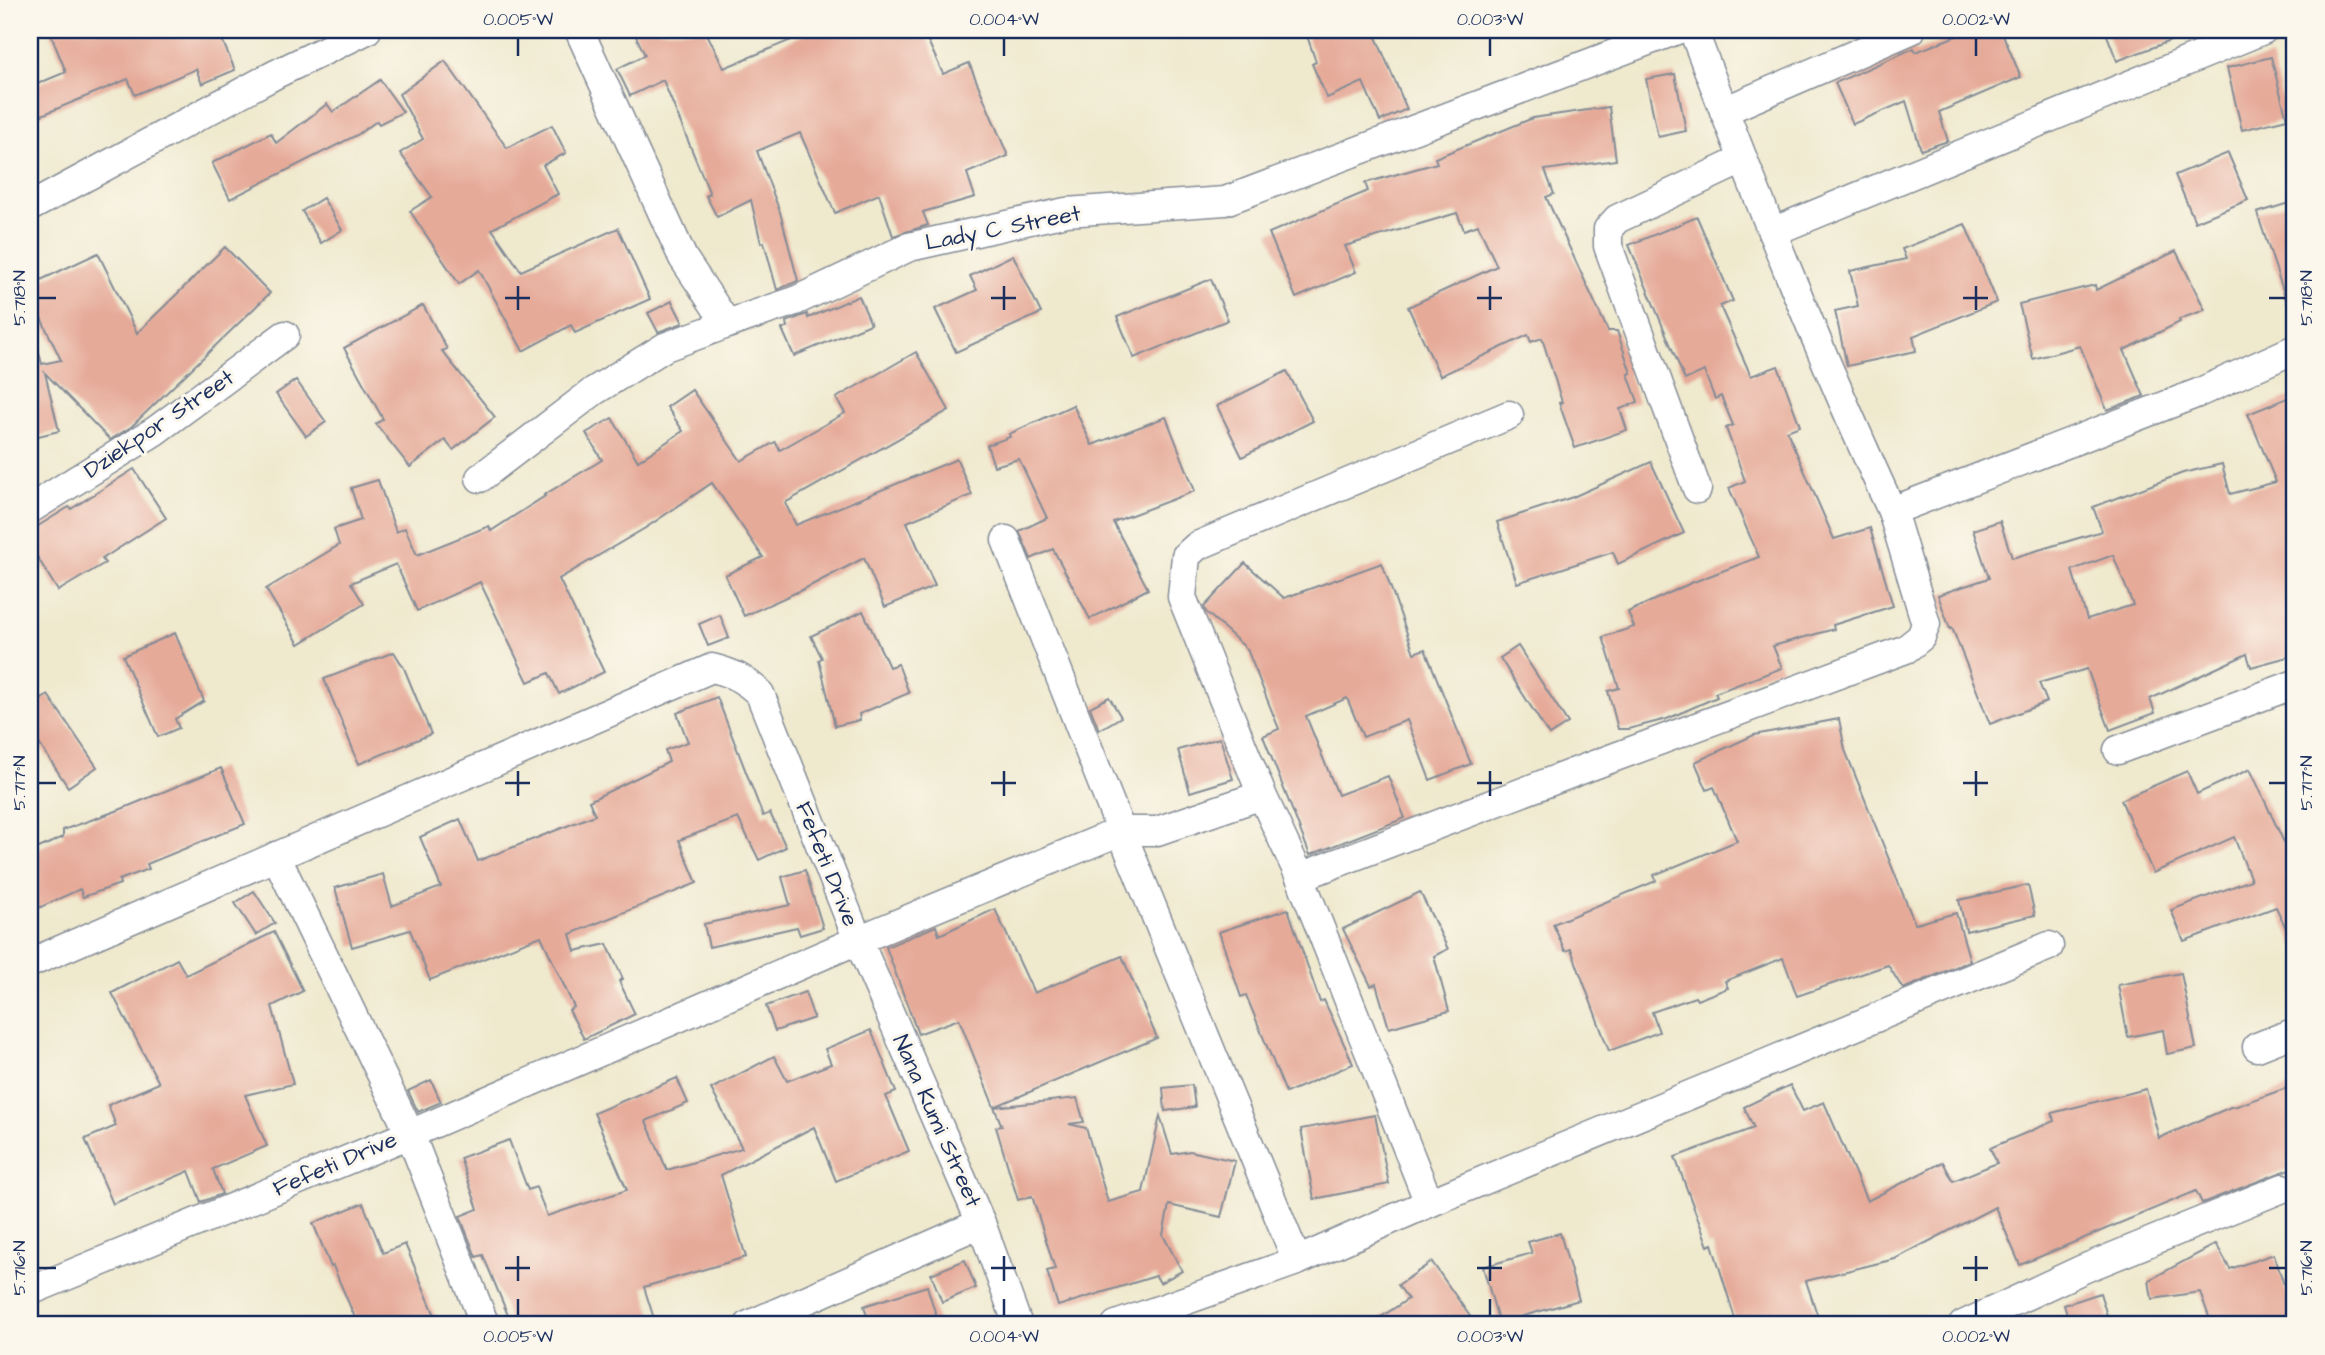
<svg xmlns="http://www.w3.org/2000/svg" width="2325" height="1355" font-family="'Architects Daughter',sans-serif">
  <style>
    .building { fill: #e6aa99; fill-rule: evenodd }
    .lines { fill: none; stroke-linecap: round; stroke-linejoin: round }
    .minor-casing { stroke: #858c96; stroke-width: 31 }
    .minor { stroke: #fff; stroke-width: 28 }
    .ticks { fill: none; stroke: #1b2f5e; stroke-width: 2.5 }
    .labels { text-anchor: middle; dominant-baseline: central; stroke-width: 6; stroke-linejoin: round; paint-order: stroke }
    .street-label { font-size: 23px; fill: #1b2f5e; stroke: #fbf7ec }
    .neatline { fill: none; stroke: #1b2f5e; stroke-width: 2.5 }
    .ticks-label { font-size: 18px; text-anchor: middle; fill: #1b2f5e }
  </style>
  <rect width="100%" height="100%" fill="#fbf7ec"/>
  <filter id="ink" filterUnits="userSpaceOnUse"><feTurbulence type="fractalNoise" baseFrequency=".0143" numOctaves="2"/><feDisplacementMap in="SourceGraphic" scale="14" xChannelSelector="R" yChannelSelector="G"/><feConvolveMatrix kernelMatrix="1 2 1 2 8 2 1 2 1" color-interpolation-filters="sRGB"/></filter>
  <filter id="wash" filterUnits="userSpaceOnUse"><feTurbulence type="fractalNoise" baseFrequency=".00686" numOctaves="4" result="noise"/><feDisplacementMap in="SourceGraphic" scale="28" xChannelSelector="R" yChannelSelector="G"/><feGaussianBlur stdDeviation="1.57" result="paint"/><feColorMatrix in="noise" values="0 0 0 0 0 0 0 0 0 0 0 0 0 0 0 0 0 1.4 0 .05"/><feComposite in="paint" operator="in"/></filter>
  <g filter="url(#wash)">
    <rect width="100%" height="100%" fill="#efe9ce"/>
    <g id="blocks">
      <g class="building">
        <path d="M49,30H218L235,70L202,84L196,69L135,95L128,79L30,120V87L66,72Z"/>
        <path d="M633,30H705L724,68L815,30H923L943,74L969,63L1008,156L967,173L975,197L923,212L928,225L893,236L879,194L835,213L800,133L757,151L780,212L798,281L777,290L764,242L761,243L751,200L717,217L706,196L710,194L663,80L630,96L617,69L645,55Z"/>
        <path d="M1305,30H1373L1407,109L1380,121L1363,82L1327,98L1312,64L1316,62Z"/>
        <path d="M1971,30H2001L2021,77L1939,112L1948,141L1921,150L1906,101L1853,124L1835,83L1914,48L1916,52Z"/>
        <path d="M2105,30H2194V32L2117,61Z"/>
        <path d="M2271,57L2287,119L2242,130L2227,68Z"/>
        <path d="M445,61L507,148L552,125L566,153L543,165L558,194L492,229L521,271L618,228L650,299L575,333L571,325L523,351L479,270L459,284L410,211L432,197L400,153L423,139L399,94Z"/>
        <path d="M1675,74L1686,131L1658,137L1646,79Z"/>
        <path d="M380,80L403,112L379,124L377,121L357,135L230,199L212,163L271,133L276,143L327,104L333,112Z"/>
        <path d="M1609,107L1616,160L1545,170L1554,194L1546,197L1608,331H1617L1631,373L1628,374L1638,402L1620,409L1627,430L1575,448L1559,403L1562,402L1542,338L1531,342L1528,335L1440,376L1408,307L1497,266L1478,225L1464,230L1457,213L1345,246L1356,272L1296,298L1269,233L1368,191L1365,183L1437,163L1435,158L1533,118Z"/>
        <path d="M2228,153L2248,200L2195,222L2175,175Z"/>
        <path d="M323,198L342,230L321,243L302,211Z"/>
        <path d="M2295,201V313L2291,314L2257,213Z"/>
        <path d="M1697,217L1733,301L1720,306L1751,376L1778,366L1800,426L1787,431L1834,539L1870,528L1893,606L1833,625L1834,629L1773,646L1782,668L1715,693L1717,697L1667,719L1628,729H1618L1608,691L1619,688L1603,637L1634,627L1628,612L1691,583L1759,557L1729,488L1745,481L1726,428L1733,425L1721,396L1715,399L1704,371L1685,380L1629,245Z"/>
        <path d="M1965,224L1997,302L1913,336L1916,351L1847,366L1835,311L1858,306L1850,271L1906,259L1902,249Z"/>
        <path d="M225,247L270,293L131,427L110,440L45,373L59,431L30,438V349L38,348L42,364L61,360L30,295V285L98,253L137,333Z"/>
        <path d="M2176,251L2205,310L2179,319L2180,322L2124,350L2144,396L2107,410L2080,346L2033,359L2019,304L2095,285L2096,290Z"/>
        <path d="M1013,255L1041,313L956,352L935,309L977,290L970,276Z"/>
        <path d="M1211,279L1228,320L1134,358L1117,317Z"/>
        <path d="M859,296L871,324L794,356L782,329L787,327L786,322L807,314L808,318Z"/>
        <path d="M672,301L683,323L658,332L648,313Z"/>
        <path d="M423,305L447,349L442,351L495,417L453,450L445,440L410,467L376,424L383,419L344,348Z"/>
        <path d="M916,352L949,410L785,503L796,525L957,459L972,495L907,522L935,586L885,607L864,558L806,588L744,616L725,575L763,557L712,483L647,527L559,579L604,672L559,694L549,673L528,682L480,582L417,611L396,564L351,583L364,604L299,644L266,589L339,545L334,529L361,520L351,488L378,480L396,532L405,528L417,555L489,526L491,531L545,496L544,495L602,460L586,433L612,418L638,461L683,431L667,407L692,390L741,461L775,442L780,450L845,413L836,398Z"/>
        <path d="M1287,371L1313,421L1242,457L1217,406Z"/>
        <path d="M296,380L326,422L306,436L276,394Z"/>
        <path d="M2295,395V655L2251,667L2247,654L2150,699L2155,713L2110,730L2087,669L2039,683L2047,702L1990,724L1952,628L1950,629L1938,595L1989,578L1973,530L2000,521L2012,558L2102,531L2093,507L2183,473L2222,464L2230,494L2276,482L2248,414ZM2113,555L2133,605L2087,619L2072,570Z"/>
        <path d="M1073,405L1092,445L1166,417L1195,491L1113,522L1148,589L1090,619L1053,549L1031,559L1019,531L1047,518L1019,459L994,466L987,445L1010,437L1009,434Z"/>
        <path d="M1651,462L1684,533L1618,564L1613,552L1517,583L1497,522L1573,497Z"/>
        <path d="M134,469L166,518L102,559L105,563L58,591L30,545V531L69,507L71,509Z"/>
        <path d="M1245,563L1284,598L1382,563L1414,653L1425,649L1471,764L1430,780L1407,720L1363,737L1347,698L1306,716L1338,795L1388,776L1405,818L1310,855L1263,736L1279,729L1247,649L1206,612L1204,607Z"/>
        <path d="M863,611L889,667L898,664L909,693L859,714L860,720L835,726L819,660L822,658L811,636Z"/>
        <path d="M720,615L729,638L708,646L699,624Z"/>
        <path d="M175,633L204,701L175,719L179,728L158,737L123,656Z"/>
        <path d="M1518,646L1568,723L1549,735L1500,658Z"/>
        <path d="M394,652L404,668L431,734L359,764L324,679Z"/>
        <path d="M48,695L97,767L68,787L30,730V707Z"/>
        <path d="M717,697L763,816L770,813L786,847L759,860L738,818L679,840L697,883L570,934L575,951L607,944L623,979L619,981L635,1014L584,1039L569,1010L574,1007L541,936L430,980L410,930L352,947L335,888L383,874L392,906L441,887L420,837L460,819L478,861L595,815L589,801L669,762L665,750L688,742L677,713Z"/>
        <path d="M1109,697L1121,717L1099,730L1090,707Z"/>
        <path d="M1839,719L1845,750L1915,924L1956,913L1970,961L1903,989L1888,965L1797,996L1783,958L1725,981L1728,988L1697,1000L1695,997L1652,1012L1659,1032L1609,1051L1571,949L1565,951L1553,924L1656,881L1654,875L1737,841L1714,787L1707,790L1695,762L1754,735Z"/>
        <path d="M1220,738L1233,779L1190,792L1178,750Z"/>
        <path d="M221,768L245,824L147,864L149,869L119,880L120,884L83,897L80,889L30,912V852L63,837V830L119,810Z"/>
        <path d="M2250,769L2295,866V947L2276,907L2184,941L2171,910L2251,880L2234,837L2153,873L2121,800L2187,771L2197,794Z"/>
        <path d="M805,870L823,928L800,935L797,927L709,947L704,924L790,905L782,877Z"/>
        <path d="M2028,885L2035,915L1966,931L1959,900Z"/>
        <path d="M254,891L275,923L256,935L235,903Z"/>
        <path d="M1420,892L1448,949L1434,956L1449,1011L1389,1028L1376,984L1371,986L1343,929Z"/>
        <path d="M995,909L1034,993L1122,956L1157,1038L994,1107L959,1019L918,1034L886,947L936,926L939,935Z"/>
        <path d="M1288,909L1320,1002L1324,1000L1353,1064L1286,1093L1246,995L1241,997L1219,932Z"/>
        <path d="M274,932L303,991L272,1006L293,1084L245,1095L267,1146L213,1169L222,1194L201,1202L189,1171L113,1204L85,1139L116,1126L108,1105L159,1083L112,993L177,959L186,975Z"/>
        <path d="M2181,973L2196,1048L2167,1054L2163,1030L2128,1037L2118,985Z"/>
        <path d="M805,992L814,1018L775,1031L766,1006Z"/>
        <path d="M871,1030L896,1092L886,1096L909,1151L836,1181L814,1127L721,1175L746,1257L644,1287L656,1325H512L483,1255L476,1257L460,1216L478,1209L460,1158L509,1140L528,1190L536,1187L547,1216L627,1190L594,1113L677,1078L688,1103L646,1121L667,1170L742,1148L711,1089L774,1056L787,1081L831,1064L825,1049Z"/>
        <path d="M431,1080L441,1102L418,1112L408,1091Z"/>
        <path d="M1192,1085L1195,1107L1165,1111L1163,1088Z"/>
        <path d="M1790,1085L1803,1111L1824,1102L1867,1201L1943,1162L1953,1181L1997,1163L1990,1148L2054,1121L2052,1113L2146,1089L2159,1138L2233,1106L2234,1107L2295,1085V1167L2202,1203L2196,1191L2020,1265L1995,1207L1895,1259L1806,1281L1818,1317L1789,1325H1737L1712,1244L1708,1246L1675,1157L1754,1128L1744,1107Z"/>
        <path d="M1077,1098L1084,1122L1069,1124L1086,1128L1108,1202L1143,1192L1160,1116L1172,1154L1190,1151L1235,1161L1221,1217L1169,1205L1163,1235L1182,1271L1160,1283L1156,1276L1058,1306L1047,1271L1055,1269L1032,1196L1018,1200L996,1127L1002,1126L994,1107Z"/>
        <path d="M1375,1115L1389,1184L1314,1199L1301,1129Z"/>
        <path d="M363,1203L383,1253L405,1244L439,1325H358L333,1266L331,1267L313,1223Z"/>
        <path d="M1560,1233L1579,1300L1499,1323L1483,1267L1532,1253L1528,1242Z"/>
        <path d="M2216,1244L2230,1269L2274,1254L2295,1318V1325H2212L2200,1292L2152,1299L2149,1280Z"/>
        <path d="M965,1260L976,1288L942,1302L931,1274Z"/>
        <path d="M1432,1262L1476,1325H1369L1408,1299L1398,1285Z"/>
        <path d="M927,1286L939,1325H870L864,1306Z"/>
        <path d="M2100,1293L2110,1325H2070L2064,1305Z"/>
      </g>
    </g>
  </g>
  <g filter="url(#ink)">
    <use href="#blocks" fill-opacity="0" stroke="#858c96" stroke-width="2"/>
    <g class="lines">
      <defs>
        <g id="minor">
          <path d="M579,30L683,258L727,324L795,301L909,247L1066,212L1225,201L1677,30"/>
          <path d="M1693,30C1755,192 1819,353 1892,511L2198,393L2295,349"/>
          <path d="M1724,111L1911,30"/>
          <path d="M30,207L276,74L367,30"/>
          <path d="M1772,232L2263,30"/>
          <path d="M480,478L594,391L665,347L727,324"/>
          <path d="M1697,489L1608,246V229L1617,219L1742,160"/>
          <path d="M30,509L155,431L285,335"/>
          <path d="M1006,540L1121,831L1297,1261"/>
          <path d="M2118,750L2295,684"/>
          <path d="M276,856L410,1134L485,1325"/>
          <path d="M1300,877L1262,795L1182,597L1186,556L1197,546L1509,415"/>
          <path d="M30,963L712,668C732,673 745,679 760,694L858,940L410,1134L30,1291"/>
          <path d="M2257,1047L2295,1032"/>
          <path d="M1429,1203L1300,877L1591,766L1906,649L1921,637L1926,624L1892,511"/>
          <path d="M981,1223L1018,1325"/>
          <path d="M749,1325L981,1223L858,940L1121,831H1157L1262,795"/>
          <path d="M1116,1325L1297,1261L1429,1203L2049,946"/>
          <path d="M1963,1325L2083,1269L2283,1188"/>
        </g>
      </defs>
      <use href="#minor" class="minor-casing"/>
      <use href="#minor" class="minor"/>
    </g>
  </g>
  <path class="ticks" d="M518,38V56M1004,38V56M1490,38V56M1976,38V56M518,286V310M1004,286V310M1490,286V310M1976,286V310M38,298H56M505,298H530M991,298H1016M1477,298H1502M1963,298H1988M2269,298H2286M518,771V796M1004,771V796M1490,771V796M1976,771V796M38,783H56M505,783H530M991,783H1016M1477,783H1502M1963,783H1988M2269,783H2286M518,1256V1281M1004,1256V1281M1490,1256V1281M1976,1256V1281M38,1268H56M505,1268H530M991,1268H1016M1477,1268H1502M1963,1268H1988M2269,1268H2286M518,1299V1316M1004,1299V1316M1490,1299V1316M1976,1299V1316"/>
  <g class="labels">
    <g class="street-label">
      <text transform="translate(1003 228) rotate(-11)">Lady C Street</text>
      <text transform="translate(159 424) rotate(-34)">Dziekpor Street</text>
      <text transform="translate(827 864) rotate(68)">Fefeti Drive</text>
      <text transform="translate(937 1121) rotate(66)">Nana Kumi Street</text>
      <text transform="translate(335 1164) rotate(-23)">Fefeti Drive</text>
    </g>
  </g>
  <rect width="2325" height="1355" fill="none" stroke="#fbf7ec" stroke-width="77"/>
  <rect x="38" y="38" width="2248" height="1278" class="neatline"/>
  <g class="ticks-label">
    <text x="518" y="25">0.005°W</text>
    <text x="1004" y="25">0.004°W</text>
    <text x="1490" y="25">0.003°W</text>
    <text x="1976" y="25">0.002°W</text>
    <text transform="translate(19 298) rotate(-90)" y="6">5.718°N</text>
    <text transform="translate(2306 298) rotate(-90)" y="6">5.718°N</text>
    <text transform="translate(19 783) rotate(-90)" y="6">5.717°N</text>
    <text transform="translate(2306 783) rotate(-90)" y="6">5.717°N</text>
    <text transform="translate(19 1268) rotate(-90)" y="6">5.716°N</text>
    <text transform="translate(2306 1268) rotate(-90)" y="6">5.716°N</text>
    <text x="518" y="1342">0.005°W</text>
    <text x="1004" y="1342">0.004°W</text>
    <text x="1490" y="1342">0.003°W</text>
    <text x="1976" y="1342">0.002°W</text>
  </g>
</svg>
